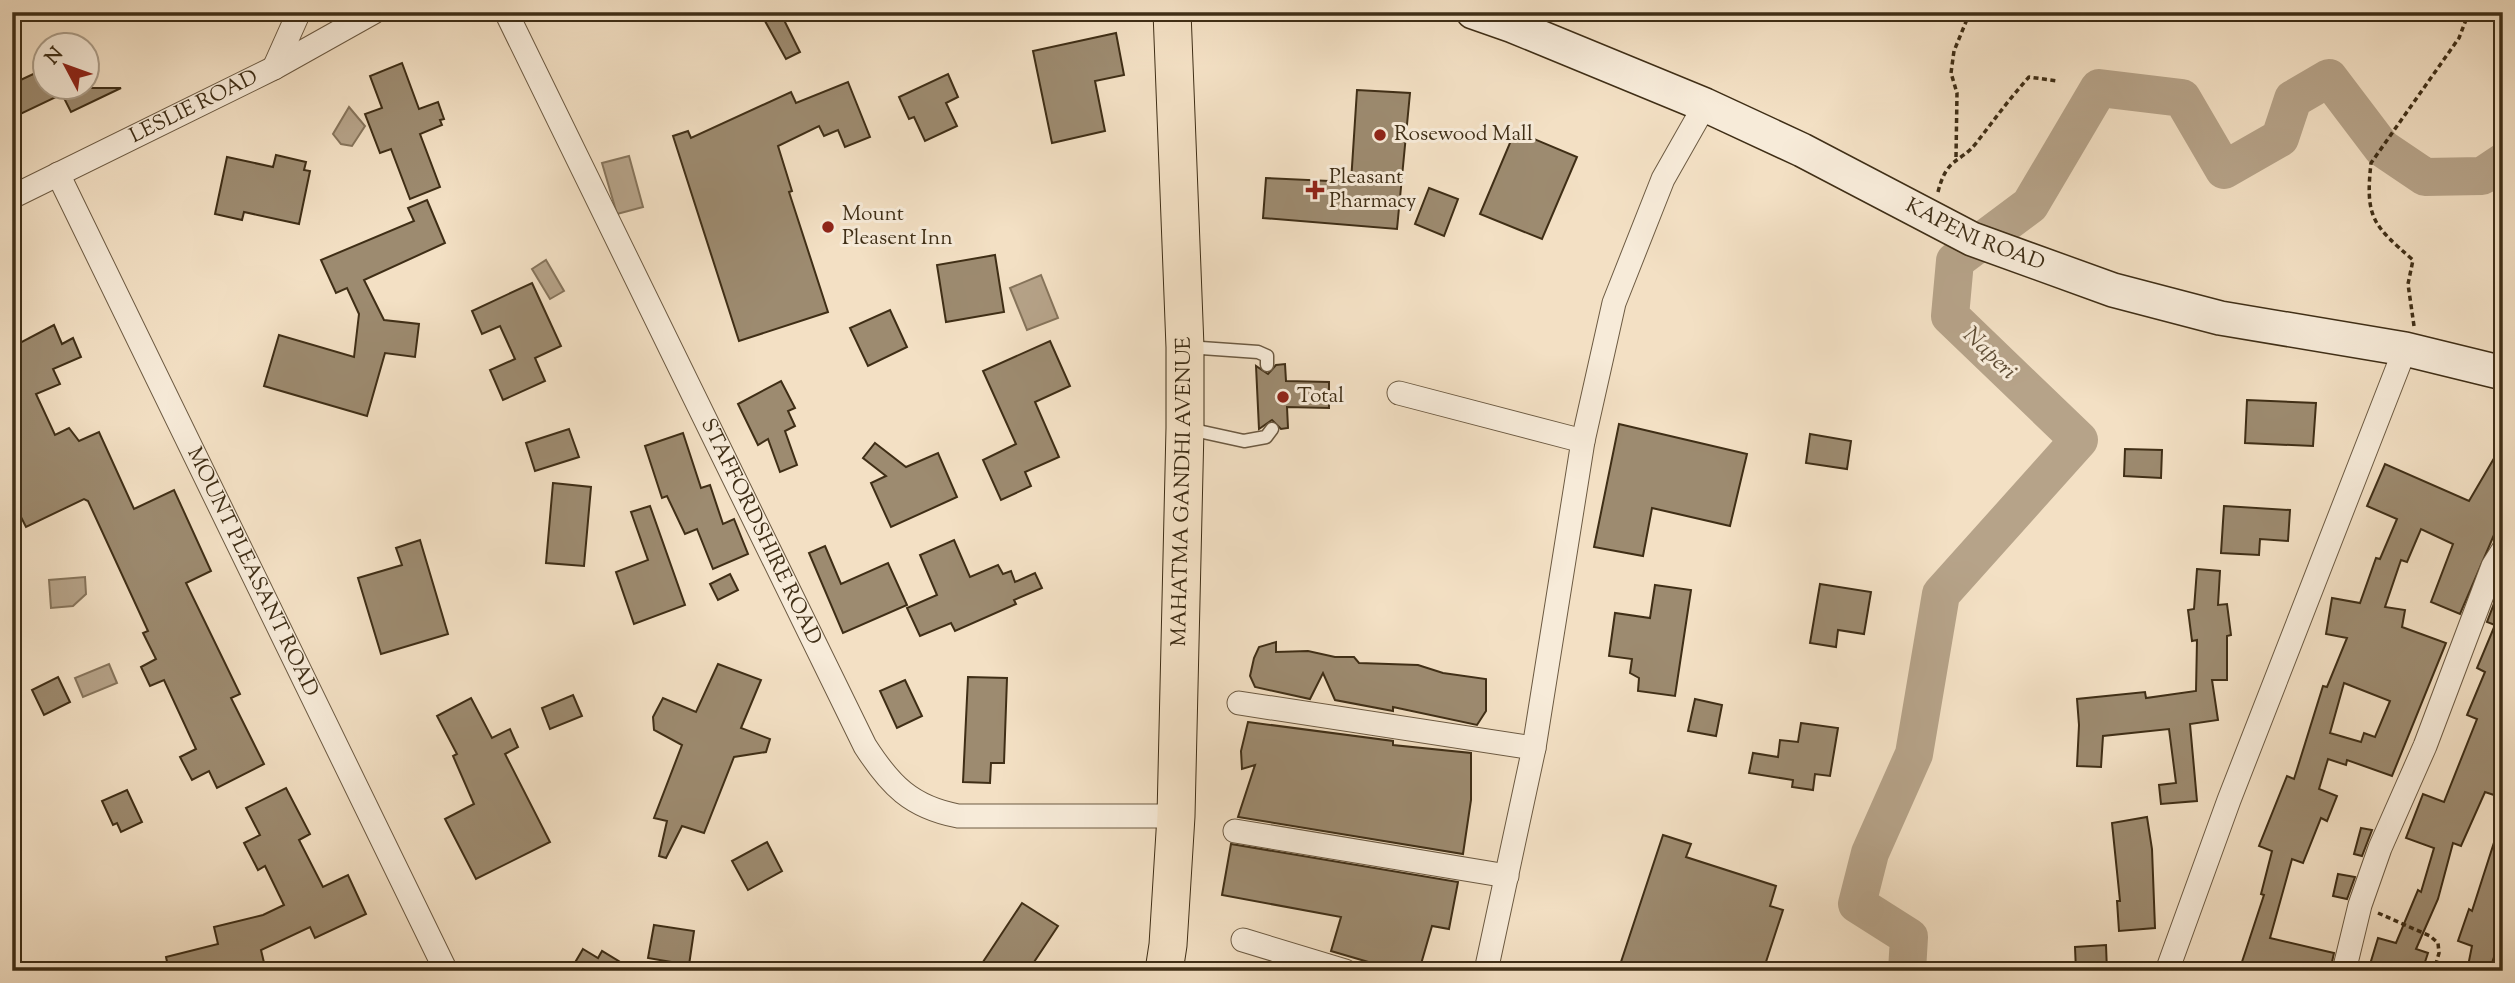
<svg xmlns="http://www.w3.org/2000/svg" width="2515" height="983" font-family="'Sorts Mill Goudy',serif">
  <style>
    .water { fill: #b6a389; stroke: #86745b; stroke-width: 2 }
    .lines { fill: none; stroke-linecap: round; stroke-linejoin: round }
    .river { stroke: #b6a389; stroke-width: 38 }
    .building { fill: #9d8b70; stroke: #3f2e16; stroke-width: 2; fill-rule: evenodd }
    .service-casing { stroke: #6c5a42; stroke-width: 15 }
    .minor-casing { stroke: #6c5a42; stroke-width: 25 }
    .secondary-casing { stroke: #3f2e16; stroke-width: 36 }
    .primary-casing { stroke: #3f2e16; stroke-width: 39 }
    .path { stroke: #3f2e16; stroke-width: 3.5; stroke-dasharray: 5 3.5; stroke-linecap: butt }
    .service { stroke: #f7ebd9; stroke-width: 12 }
    .minor { stroke: #f7ebd9; stroke-width: 23 }
    .secondary { stroke: #f7ebd9; stroke-width: 33 }
    .primary { stroke: #f3e0c4; stroke-width: 37 }
    .poi-dot { fill: #8f2418; stroke: #f7ebd9; stroke-width: 2.5 }
    .labels { text-anchor: middle; dominant-baseline: central; stroke-width: 6; stroke-linejoin: round; paint-order: stroke }
    .street-label { font-size: 21px; fill: #3f2e16; stroke: #f7ebd9 }
    .poi-label { font-size: 21px; fill: #3f2e16; stroke: #f7ebd9; text-anchor: start }
    .water-label { font-size: 23px; font-style: italic; fill: #5d4b33; stroke: #f7ebd9 }
  </style>
  <rect width="100%" height="100%" fill="#f3e0c4"/>
  <filter id="stains"><feTurbulence type="fractalNoise" baseFrequency=".00286" numOctaves="4"/><feColorMatrix values="0 0 0 0 .2 0 0 0 0 .09 0 0 0 0 .02 0 0 0 .5 -.17"/></filter>
  <radialGradient id="worn" r=".72"><stop offset=".6" stop-color="#630" stop-opacity="0"/><stop offset="1" stop-color="#630" stop-opacity=".3"/></radialGradient>
  <g class="water">
    <path d="M349,107L365,126L352,146L341,144L333,134Z"/>
    <path d="M629,156L643,207L617,214L602,163Z"/>
    <path d="M546,260L564,291L550,299L532,269Z"/>
    <path d="M1041,275L1058,318L1027,330L1010,288Z"/>
    <path d="M85,577L86,594L73,606L51,608L49,580Z"/>
    <path d="M109,664L117,683L83,697L75,678Z"/>
  </g>
  <g class="lines">
    <path class="river" d="M1907,971L1909,937L1857,904L1870,853L1914,754L1941,594L2079,440L1950,316L1955,261L2030,205L2099,88L2182,98L2224,170L2280,138L2293,99L2329,78L2382,148L2425,177L2482,176L2503,162"/>
  </g>
  <g class="building">
    <path d="M760,12H780L800,52L786,59Z"/>
    <path d="M1116,33L1124,75L1095,81L1105,131L1052,143L1033,51Z"/>
    <path d="M402,63L419,109L438,102L444,119L440,120L442,125L420,134L440,187L410,199L391,149L380,153L365,114L382,108L370,76Z"/>
    <path d="M46,68V88H121L71,112L62,94L12,118V84Z"/>
    <path d="M948,74L958,97L946,103L957,126L925,141L914,117L909,119L899,97Z"/>
    <path d="M848,82L870,137L845,147L838,130L824,136L819,126L778,146L792,191L789,192L828,312L739,341L673,136L688,131L691,138L791,92L796,103Z"/>
    <path d="M1357,90L1410,93L1397,229L1263,218L1266,178L1351,182Z"/>
    <path d="M1515,131L1577,157L1542,239L1480,214Z"/>
    <path d="M276,155L306,162L304,170L310,171L299,224L244,212L242,220L215,214L227,157L273,167Z"/>
    <path d="M1429,188L1458,199L1444,236L1415,224Z"/>
    <path d="M427,200L445,243L364,280L384,320L419,324L415,357L385,353L367,416L264,386L279,335L354,357L359,314L347,288L336,293L321,260L414,221L408,208Z"/>
    <path d="M995,255L1004,312L946,322L937,265Z"/>
    <path d="M532,283L561,346L535,358L545,381L503,400L490,370L515,359L500,326L482,334L472,311Z"/>
    <path d="M890,310L907,347L868,366L850,328Z"/>
    <path d="M54,325L62,344L73,338L81,357L53,369L60,384L36,394L55,435L69,428L79,441L99,432L134,509L174,490L211,571L186,583L240,694L231,698L264,764L217,788L209,771L192,780L180,757L196,749L164,680L150,686L141,667L156,659L143,633L148,631L88,501L84,499L26,527L18,511L12,514V347Z"/>
    <path d="M1050,341L1070,386L1035,402L1059,457L1025,472L1031,486L1001,500L983,460L1016,444L983,371Z"/>
    <path d="M1285,364L1286,381L1329,382V408L1287,407L1288,428L1281,429L1272,420L1259,429L1256,366L1268,374L1276,365Z"/>
    <path d="M781,381L795,408L788,411L795,426L785,431L797,465L780,472L768,439L758,445L738,404Z"/>
    <path d="M2247,400L2316,403L2313,446L2245,443Z"/>
    <path d="M1619,424L1747,454L1730,526L1652,508L1643,556L1594,547Z"/>
    <path d="M569,429L579,457L535,471L526,443Z"/>
    <path d="M683,433L701,488L710,485L723,524L734,519L748,554L713,569L697,529L685,534L667,496L662,498L645,446Z"/>
    <path d="M1810,434L1851,441L1847,469L1806,463Z"/>
    <path d="M875,443L906,467L938,453L957,497L891,527L871,483L886,476L863,458Z"/>
    <path d="M2503,443V514L2460,614L2431,602L2453,544L2421,529L2407,562L2401,560L2385,607L2405,610L2402,627L2446,643L2392,776L2347,760L2346,765L2328,759L2319,789L2337,796L2327,821L2321,818L2303,863L2292,859L2270,938L2334,953L2330,971H2239L2264,895L2261,894L2272,851L2259,846L2287,776L2294,779L2323,686L2327,687L2347,638L2326,634L2332,598L2360,603L2376,558L2380,559L2397,519L2367,506L2385,464L2469,501ZM2344,683L2390,701L2375,737L2364,733L2361,742L2330,733Z"/>
    <path d="M2125,449L2162,450L2161,478L2124,476Z"/>
    <path d="M553,483L591,487L584,566L546,563Z"/>
    <path d="M650,506L685,605L634,624L616,572L648,560L631,512Z"/>
    <path d="M2224,506L2290,510L2288,541L2260,539L2259,555L2221,553Z"/>
    <path d="M420,540L448,634L381,654L358,578L402,565L396,548Z"/>
    <path d="M954,540L970,577L998,565L1003,574L1011,571L1015,582L1035,573L1042,588L1014,600L1016,604L955,631L951,623L920,636L907,608L937,595L920,555Z"/>
    <path d="M825,546L841,584L888,563L907,605L843,633L809,553Z"/>
    <path d="M2197,569L2220,571L2218,605L2227,604L2231,635L2227,636V680H2212L2218,720L2190,724L2197,801L2161,804L2159,785L2176,783L2169,729L2103,736L2101,767L2077,766L2079,725L2077,699L2145,692L2146,698L2196,691L2197,640L2192,641L2188,610L2194,609Z"/>
    <path d="M730,574L738,590L718,600L710,584Z"/>
    <path d="M2503,580V798L2485,792L2461,846L2453,843L2438,899L2416,949L2428,953L2422,971H2368L2378,938L2396,943L2418,890L2421,892L2434,848L2406,838L2423,794L2444,802L2477,719L2467,715L2485,672L2477,668L2495,625L2487,622Z"/>
    <path d="M1820,584L1871,592L1864,634L1838,630L1836,647L1810,643Z"/>
    <path d="M1655,585L1691,590L1675,696L1638,691L1639,678L1630,673L1632,659L1609,656L1615,613L1650,618Z"/>
    <path d="M1276,642V652L1308,651L1335,657H1354L1359,663L1418,665L1443,673L1486,679V711L1477,725L1393,707V711L1335,700L1323,673L1310,699L1255,687L1250,676L1254,658L1259,647Z"/>
    <path d="M718,664L761,680L741,728L770,739L766,752L734,757L704,833L682,826L666,858L659,856L667,821L654,818L682,745L654,730L653,717L663,698L696,712Z"/>
    <path d="M58,677L70,702L44,715L32,690Z"/>
    <path d="M968,677L1007,678L1004,763H991L990,783L963,782Z"/>
    <path d="M905,680L922,716L897,728L880,691Z"/>
    <path d="M573,695L582,716L550,729L542,708Z"/>
    <path d="M471,698L492,738L510,729L518,747L505,754L550,842L476,879L445,819L474,804L453,756L457,754L437,716Z"/>
    <path d="M1695,699L1722,705L1716,736L1688,731Z"/>
    <path d="M1248,722L1393,741V745L1471,753V800L1463,854L1238,817L1255,765L1242,769L1241,751Z"/>
    <path d="M1801,723L1838,728L1830,776L1815,774L1813,790L1792,787L1793,780L1749,773L1753,753L1778,757L1780,740L1798,742Z"/>
    <path d="M286,788L310,834L299,840L323,887L348,875L366,914L315,938L310,927L261,950L266,971H169L166,957L218,944L214,927L263,915L284,905L265,866L258,870L244,843L260,835L246,808Z"/>
    <path d="M127,790L142,822L121,832L117,823L113,825L102,801Z"/>
    <path d="M2147,817L2152,849L2155,928L2119,931L2117,901H2120L2112,823Z"/>
    <path d="M2499,827L2503,828V932L2489,971H2467L2472,946L2458,941L2469,909L2472,911Z"/>
    <path d="M2361,828L2372,830L2362,856L2354,854Z"/>
    <path d="M1663,835L1691,844L1686,857L1776,886L1770,906L1783,910L1763,971H1618Z"/>
    <path d="M767,842L782,871L748,890L732,861Z"/>
    <path d="M1231,844L1458,882L1449,929L1432,926L1419,971H1399L1331,951L1341,917L1222,895Z"/>
    <path d="M2338,874L2355,877L2347,899L2333,896Z"/>
    <path d="M1022,903L1058,926L1028,971H977Z"/>
    <path d="M654,925L694,931L689,965L648,958Z"/>
    <path d="M2106,945L2107,971H2076L2075,947Z"/>
    <path d="M583,949L598,958L602,951L635,971H570Z"/>
  </g>
  <g class="lines">
    <defs>
      <g id="service">
        <path d="M1187,347L1258,352L1267,356V365"/>
        <path d="M1189,429L1244,441L1266,437L1272,429"/>
      </g>
      <g id="minor">
        <path id="s1" d="M506,12L865,746C890,785 911,807 958,816H1176"/>
        <path d="M274,68L299,12"/>
        <path id="s2" d="M58,174L446,971"/>
        <path id="s3" d="M12,197L274,68L374,12"/>
        <path d="M1399,393L1583,441"/>
        <path d="M1239,703L1534,748"/>
        <path d="M1235,831L1507,876"/>
        <path d="M1243,940L1345,971"/>
        <path d="M1486,971L1534,748L1583,441L1614,303L1663,179L1705,105"/>
        <path d="M2167,971L2229,800L2405,349"/>
        <path d="M2344,971L2360,905L2380,848L2425,746L2493,566L2503,550"/>
      </g>
      <g id="secondary">
        <path id="s4" d="M1473,12L1513,26L1705,105L1802,150L1972,239L2113,290L2220,318L2405,349L2503,373"/>
      </g>
      <g id="primary">
        <path id="s5" d="M1164,971L1168,945L1176,816L1185,428V347L1172,12"/>
      </g>
    </defs>
    <use href="#service" class="service-casing"/>
    <use href="#minor" class="minor-casing"/>
    <use href="#secondary" class="secondary-casing"/>
    <use href="#primary" class="primary-casing"/>
    <g class="path">
      <path d="M1956,157L1957,93L1951,73L1954,51L1970,12"/>
      <path d="M1938,192C1947,156 1960,164 1977,142C1994,120 2010,98 2029,77L2057,81"/>
      <path d="M2414,326L2408,284L2413,260C2373,225 2365,218 2371,163L2459,38L2469,12"/>
      <path d="M2378,913L2430,936L2438,943L2439,953L2434,971"/>
    </g>
    <use href="#service" class="service"/>
    <use href="#minor" class="minor"/>
    <use href="#secondary" class="secondary"/>
    <use href="#primary" class="primary"/>
  </g>
  <g class="poi-dot">
    <circle cx="1380" cy="135" r="7"/>
    <path d="M1311.5 179.5h7v7h7v7h-7v7h-7v-7h-7v-7h7z"/>
    <circle cx="828" cy="227" r="7"/>
    <circle cx="1283" cy="397" r="7"/>
  </g>
  <g class="labels">
    <g class="street-label">
      <text stroke="none"><textPath href="#s3" startOffset="203">LESLIE ROAD</textPath></text>
      <text stroke="none"><textPath href="#s4" startOffset="550">KAPENI ROAD</textPath></text>
      <text stroke="none"><textPath href="#s5" startOffset="480">MAHATMA GANDHI AVENUE</textPath></text>
      <text stroke="none"><textPath href="#s1" startOffset="579">STAFFORDSHIRE ROAD</textPath></text>
      <text stroke="none"><textPath href="#s2" startOffset="443">MOUNT PLEASANT ROAD</textPath></text>
    </g>
    <g class="poi-label">
      <text x="1394" y="135">Rosewood Mall</text>
      <text x="1329" y="178">Pleasant<tspan x="1329" dy="24">Pharmacy</tspan></text>
      <text x="842" y="215">Mount<tspan x="842" dy="24">Pleasent Inn</tspan></text>
      <text x="1297" y="397">Total</text>
    </g>
    <g class="water-label">
      <text transform="translate(1989 354) rotate(44)">Naperi</text>
    </g>
  </g>
  <rect width="2515" height="983" fill="none" stroke="#f3e0c4" stroke-width="42"/>
  <rect x="14" y="14" width="2487" height="955" fill="none" stroke="#3f2e16" stroke-width="3.5"/>
  <rect x="21" y="21" width="2473" height="941" fill="none" stroke="#3f2e16" stroke-width="2"/>
  <g transform="translate(66 66) rotate(311)"><circle r="33" fill="#f7ebd9" stroke="#ad9f8b" stroke-width="2"/>
  <path d="M0-5L12 26L0 18L-12 26Z" fill="#8f2418"/>
  <text y="-10" font-size="19" font-weight="bold" text-anchor="middle" fill="#3f2e16">N</text>
  </g>
  <rect width="100%" height="100%" filter="url(#stains)"/>
  <rect width="100%" height="100%" fill="url(#worn)"/>
</svg>
